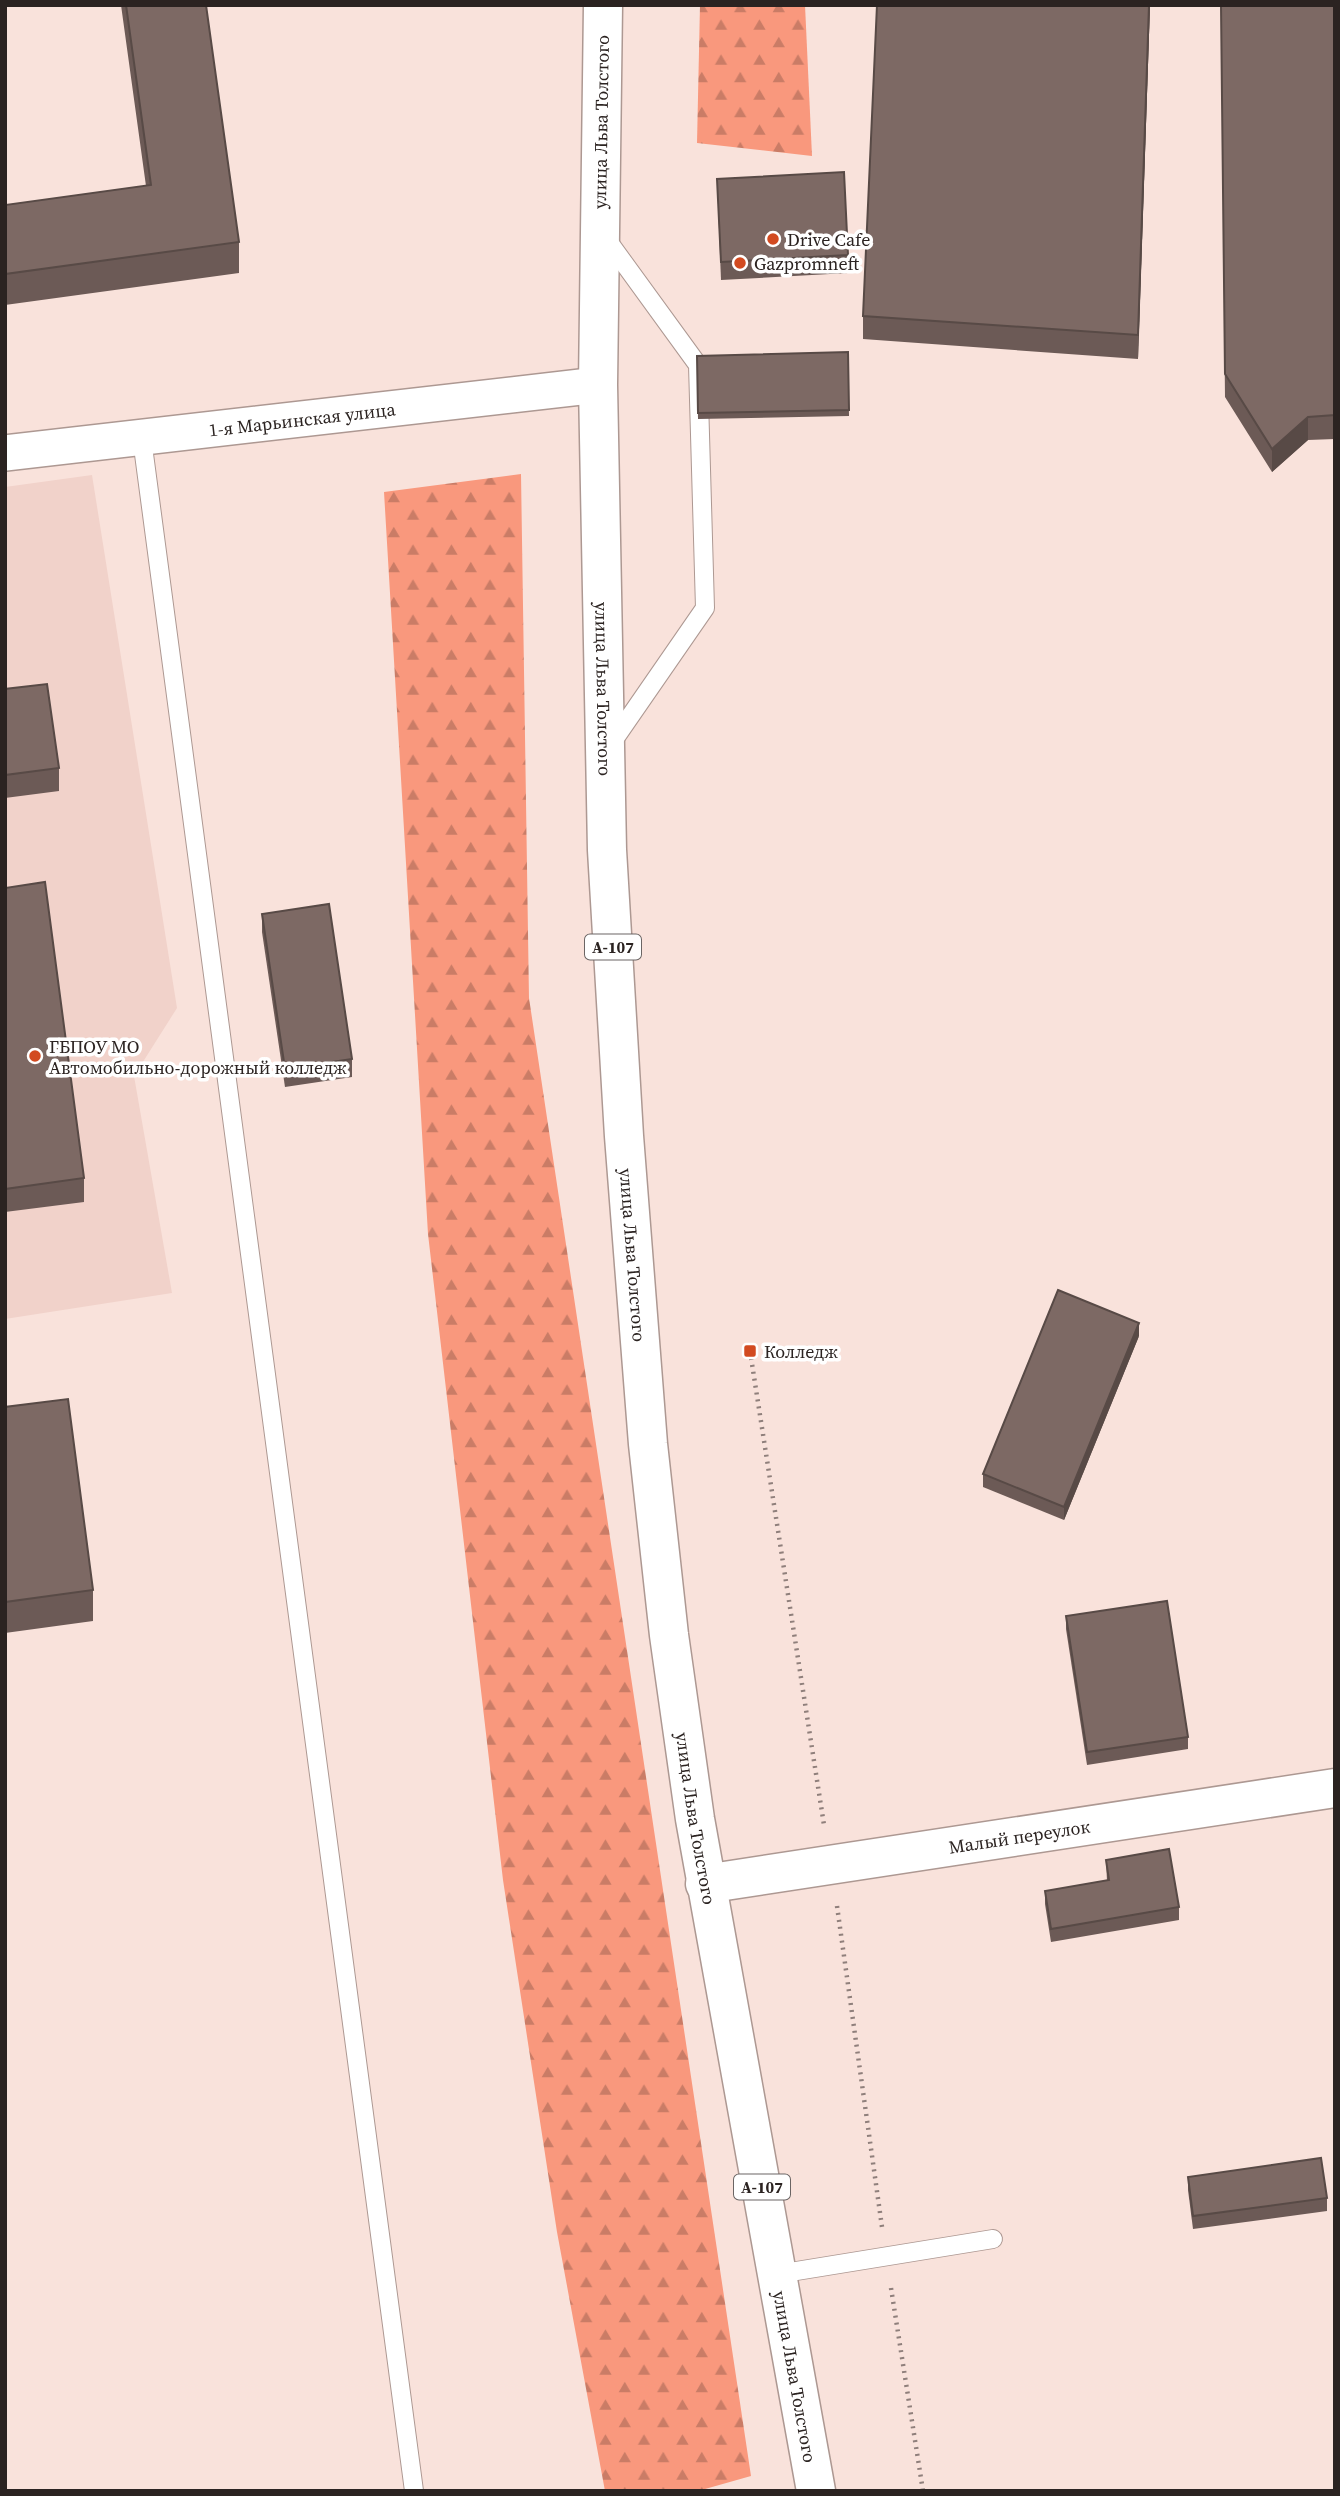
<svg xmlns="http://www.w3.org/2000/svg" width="1340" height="2496" font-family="'Source Serif 4',serif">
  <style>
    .built { fill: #f1d2ca }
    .forest { fill: url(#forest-firs) }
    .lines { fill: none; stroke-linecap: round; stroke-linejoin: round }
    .service-casing { stroke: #ad9892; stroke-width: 20 }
    .minor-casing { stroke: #ad9892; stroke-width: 38 }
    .tertiary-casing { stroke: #ad9892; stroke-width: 41 }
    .trunk-casing { stroke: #ad9892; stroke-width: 41 }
    .path { stroke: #8f7f7b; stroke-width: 4.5; stroke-dasharray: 2 5; stroke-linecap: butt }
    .service { stroke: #fff; stroke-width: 18 }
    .minor { stroke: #fff; stroke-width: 35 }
    .tertiary { stroke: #fff; stroke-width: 38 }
    .trunk { stroke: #fff; stroke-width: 38 }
    .wall { fill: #6c5a56 }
    .shaded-wall { fill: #584a46 }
    .building { fill: #7d6964; stroke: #584a46; stroke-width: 2 }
    .poi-dot { fill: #d24a20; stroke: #fff; stroke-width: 2.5 }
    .labels { text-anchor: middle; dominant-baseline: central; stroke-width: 7; stroke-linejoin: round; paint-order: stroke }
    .shield { fill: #fff; stroke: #6b6564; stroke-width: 2 }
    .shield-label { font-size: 16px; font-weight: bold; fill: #2b2321 }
    .street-label { font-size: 18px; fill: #2b2321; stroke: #fff }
    .poi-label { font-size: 18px; fill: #2b2321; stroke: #fff; text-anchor: start }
  </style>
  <defs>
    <pattern id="forest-firs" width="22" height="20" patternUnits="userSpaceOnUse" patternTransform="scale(1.75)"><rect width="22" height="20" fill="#f9987d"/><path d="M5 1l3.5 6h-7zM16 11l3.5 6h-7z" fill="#ca7c66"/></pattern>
  </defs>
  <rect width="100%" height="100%" fill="#f9e2db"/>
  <path class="built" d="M92,475L177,1008L134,1076L172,1293L5,1319V487Z"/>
  <g class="forest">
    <path d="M700,5H805L812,156L697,143Z"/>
    <path d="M521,474L529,998L751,2476L698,2491H605L557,2232L503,1880L428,1234L384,492Z"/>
  </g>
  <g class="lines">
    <defs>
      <g id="service">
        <path d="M605,237L698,365L705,608L611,744"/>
        <path d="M142,439L414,2491"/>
        <path d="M778,2274L993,2239"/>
      </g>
      <g id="minor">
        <path id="s1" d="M5,453L598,385"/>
      </g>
      <g id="tertiary">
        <path id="s2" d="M705,1884L1335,1788"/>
      </g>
      <g id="trunk">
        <path id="s3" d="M603,5L598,385L607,850L624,1136L648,1444L669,1635L695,1819L816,2491"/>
      </g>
    </defs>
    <use href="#service" class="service-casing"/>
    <use href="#minor" class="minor-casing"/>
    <use href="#tertiary" class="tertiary-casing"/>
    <use href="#trunk" class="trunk-casing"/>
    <g class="path">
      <path d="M750,1351L824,1825"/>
      <path d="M837,1906L882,2227"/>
      <path d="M891,2288L923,2491"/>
    </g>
    <use href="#service" class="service"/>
    <use href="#minor" class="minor"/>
    <use href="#tertiary" class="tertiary"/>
    <use href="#trunk" class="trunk"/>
  </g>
  <g class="wall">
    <path d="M121,5H206L239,242V273L5,305V205L146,186Z"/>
    <path d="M1150,5L1138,359L863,339V316Z"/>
    <path d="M1221,5H1335V439L1308,440L1272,472L1225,397Z"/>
    <path d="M717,179L848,255V273L721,280Z"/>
    <path d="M848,352L849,416L698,419L697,356Z"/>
    <path d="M5,689L59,768V791L5,798Z"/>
    <path d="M5,888L84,1178V1202L5,1212Z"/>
    <path d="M262,914L352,1059V1077L285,1087L262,932Z"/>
    <path d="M1139,1336L1064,1520L983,1487V1474Z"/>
    <path d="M5,1407L93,1590V1621L5,1633Z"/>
    <path d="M1066,1616L1188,1737V1749L1087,1765L1066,1629Z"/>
    <path d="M1106,1860L1179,1907V1920L1051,1942L1045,1904V1891L1107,1881Z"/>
    <path d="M1188,2177L1327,2198V2211L1193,2229L1188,2190Z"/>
  </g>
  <g class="shaded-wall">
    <path d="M1149,5H1150L1138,359V335Z"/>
    <path d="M1308,417V440L1272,472V449Z"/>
    <path d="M1139,1323V1336L1064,1520V1507Z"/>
  </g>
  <g class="building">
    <path d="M126,5H206L239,242L5,274V205L151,185Z"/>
    <path d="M877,5H1149L1138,335L863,316Z"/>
    <path d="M1221,5H1335V415L1308,417L1272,449L1225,374Z"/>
    <path d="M844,172L848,255L721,262L717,179Z"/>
    <path d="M848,352L849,410L698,413L697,356Z"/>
    <path d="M47,684L59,768L5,775V689Z"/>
    <path d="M45,882L84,1178L5,1189V888Z"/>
    <path d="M329,904L352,1059L285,1069L262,914Z"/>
    <path d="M1058,1290L1139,1323L1064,1507L983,1474Z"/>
    <path d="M68,1399L93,1590L5,1602V1407Z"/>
    <path d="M1167,1601L1188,1737L1087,1752L1066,1616Z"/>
    <path d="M1169,1849L1179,1907L1051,1929L1045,1891L1109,1880L1106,1860Z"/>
    <path d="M1321,2158L1327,2198L1193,2216L1188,2177Z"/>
  </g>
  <g class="poi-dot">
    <circle cx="773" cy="239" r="7"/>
    <circle cx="740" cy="263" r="7"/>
    <circle cx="35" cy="1056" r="7"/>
    <rect x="743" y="1344" width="14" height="14" rx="3.5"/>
  </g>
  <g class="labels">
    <g class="shield">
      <rect x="585" y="934.5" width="56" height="25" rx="5"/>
      <rect x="734" y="2174.5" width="56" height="25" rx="5"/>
    </g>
    <g class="shield-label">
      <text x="613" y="947">А-107</text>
      <text x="762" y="2187">А-107</text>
    </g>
    <g class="street-label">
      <text transform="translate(601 122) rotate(-89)">улица Льва Толстого</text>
      <text stroke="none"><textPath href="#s1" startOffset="299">1-я Марьинская улица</textPath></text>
      <text stroke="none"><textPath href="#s3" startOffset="684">улица Льва Толстого</textPath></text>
      <text stroke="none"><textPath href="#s3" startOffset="1251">улица Льва Толстого</textPath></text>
      <text stroke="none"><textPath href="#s3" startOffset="1818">улица Льва Толстого</textPath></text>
      <text stroke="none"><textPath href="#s2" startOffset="318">Малый переулок</textPath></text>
      <text stroke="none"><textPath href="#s3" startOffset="2385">улица Льва Толстого</textPath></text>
    </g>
    <g class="poi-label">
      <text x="787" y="239">Drive Cafe</text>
      <text x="754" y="263">Gazpromneft</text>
      <text x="49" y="1046">ГБПОУ МО<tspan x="49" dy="21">Автомобильно-дорожный колледж</tspan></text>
      <text x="764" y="1351">Колледж</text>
    </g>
  </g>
  <rect width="1340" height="2496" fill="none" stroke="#2b2321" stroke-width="14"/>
</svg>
